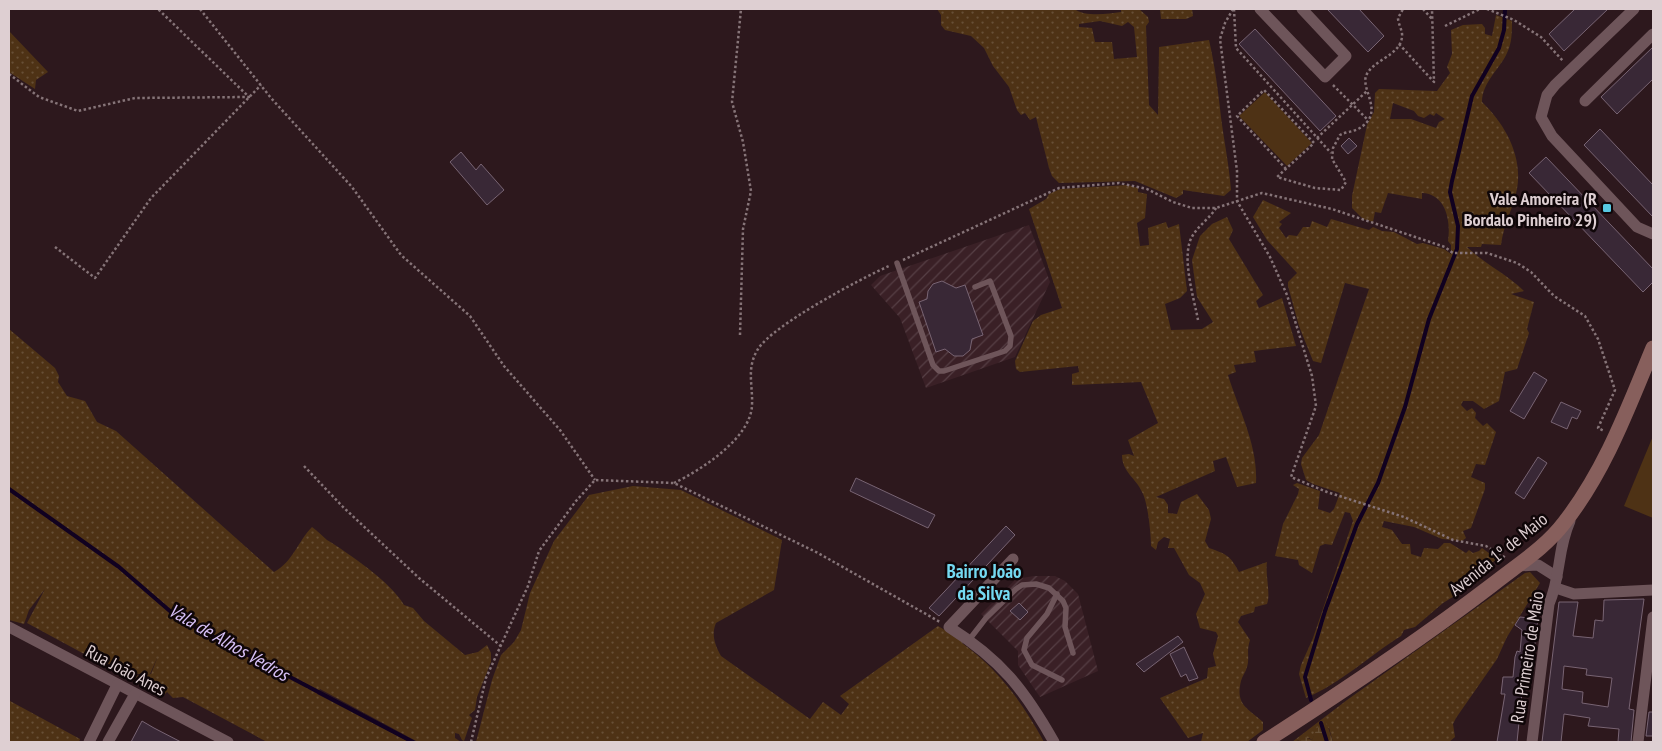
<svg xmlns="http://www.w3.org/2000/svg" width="1662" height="751" font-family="'PT Sans Narrow',sans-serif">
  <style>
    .industrial { fill: url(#industrial-furrows) }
    .grass { fill: url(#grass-dots); fill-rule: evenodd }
    .wetland { fill: url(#wetland-marsh) }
    .pitch { fill: #4e3215 }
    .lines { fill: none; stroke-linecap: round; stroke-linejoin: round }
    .stream { stroke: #110120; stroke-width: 4 }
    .building { fill: #392836; stroke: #786473; fill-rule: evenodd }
    .path { stroke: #867478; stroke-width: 2.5; stroke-dasharray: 2.5 2.5; stroke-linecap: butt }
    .service { stroke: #6e555a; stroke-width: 5.5 }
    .minor { stroke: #6e555a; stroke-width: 11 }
    .secondary { stroke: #875f5c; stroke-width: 15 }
    .poi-dot { fill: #57c9e2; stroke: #0f0608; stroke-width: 2 }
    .labels { text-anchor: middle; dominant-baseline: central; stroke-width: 5; stroke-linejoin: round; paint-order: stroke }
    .poi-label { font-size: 18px; font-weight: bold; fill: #decfd2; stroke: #0f0608; text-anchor: end }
    .street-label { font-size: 18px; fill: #decfd2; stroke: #0f0608 }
    .neighbourhood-label { font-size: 19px; font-weight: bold; fill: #74d9f1; stroke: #0f0608 }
    .water-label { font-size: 19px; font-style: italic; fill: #d6bff5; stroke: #0f0608 }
  </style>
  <defs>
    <pattern id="industrial-furrows" width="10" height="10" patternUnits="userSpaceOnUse" patternTransform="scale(1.25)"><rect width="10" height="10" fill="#3a2026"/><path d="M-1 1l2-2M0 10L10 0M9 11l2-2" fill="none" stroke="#563f45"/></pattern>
    <pattern id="grass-dots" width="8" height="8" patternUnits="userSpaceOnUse" patternTransform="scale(1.25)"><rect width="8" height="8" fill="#4e3215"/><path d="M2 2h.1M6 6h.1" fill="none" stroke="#674f36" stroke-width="1.8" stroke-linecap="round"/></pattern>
    <pattern id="wetland-marsh" width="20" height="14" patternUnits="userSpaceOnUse" patternTransform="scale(1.25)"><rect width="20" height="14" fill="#4e3215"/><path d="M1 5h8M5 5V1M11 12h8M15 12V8" fill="none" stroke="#674f36"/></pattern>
  </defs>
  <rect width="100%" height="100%" fill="#2d181d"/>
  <g class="industrial">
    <path d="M1029,225L1050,282L1015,357L926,388L900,318L871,285L880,276Z"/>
    <path d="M1034,576H1055L1065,581L1078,594L1098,671L1040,697L1018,665V651L981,614L1016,579Z"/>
  </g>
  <g class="grass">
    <path d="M937,9H1074C1086,17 1107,14 1121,12V9H1139L1148,17L1149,22L1146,26L1149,105L1158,115L1159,47L1209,40C1215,66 1218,90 1221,117C1224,141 1229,164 1231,190L1224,196L1183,190V194L1176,198L1135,181L1059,183L1052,176L1049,168L1036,117L1030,120L1025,113L1021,115L1017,110L1009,87L993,66L984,48L971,36L945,30L941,25V15ZM1100,21L1122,26L1128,22L1134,27L1137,57L1114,59L1112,42H1095L1092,28L1079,27V24Z"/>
    <path d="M1160,9H1192L1193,16L1186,19H1161Z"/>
    <path d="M1496,15L1512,21C1512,32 1512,43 1507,53C1500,69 1482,82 1482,102C1505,124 1523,156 1517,189C1513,209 1504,223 1501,245L1482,244L1481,247H1467C1483,263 1507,274 1524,291L1511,294L1534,302L1527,329L1529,333L1517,369L1505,372L1499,401L1484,409L1473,401H1463L1461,405L1467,411L1472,408L1476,413L1475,418L1483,426L1487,423L1496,432L1485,465L1476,464L1471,477L1485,483V489L1471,528L1463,531L1466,538L1462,541L1442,539L1414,527L1384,521L1382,527L1392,530L1402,544H1410L1411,554L1421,557L1424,548L1438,549L1444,543H1450L1466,553L1469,550L1473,553L1479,551L1482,548L1497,559L1480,572L1482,579L1443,603L1415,627L1404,630L1401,636C1369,656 1341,683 1306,698L1299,674L1301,665L1313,638L1353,521L1350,513L1345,512L1332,545L1325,544L1320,546L1312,573L1299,565L1298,560L1275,556L1283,524L1298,494L1299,489L1293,485L1297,483L1320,491L1318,509L1330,513L1334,509L1340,493L1313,484L1306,480L1301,464L1302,458L1319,435L1369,289L1345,283L1321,363L1313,361L1299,326L1288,286V282L1297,273L1267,240L1253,217L1263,200L1291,213L1279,222L1282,224L1279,228L1286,238L1289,235L1297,236L1303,227H1310L1312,221L1327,227L1331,219L1369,230L1373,227L1382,231L1394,232L1417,244L1423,243L1444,249L1451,254V245L1448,241C1451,221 1446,194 1422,193V199L1388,193L1381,213L1375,212L1373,222L1363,219L1352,208V196L1367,125L1374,112L1375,93L1379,89L1437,91L1450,73L1447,67L1452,54L1451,30L1463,25L1482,24L1485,28V34L1492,36ZM1393,103L1414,111L1418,116L1424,118L1430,114L1434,116L1436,113L1445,119L1439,122L1436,128L1411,119H1390Z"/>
    <path d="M9,31L48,72L36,80L35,89L9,72Z"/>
    <path d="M1128,185L1138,188V192L1147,194L1145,218L1137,223L1140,246L1149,245L1148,228L1166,222L1168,228L1179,224L1187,291L1180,298L1165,304L1171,330L1202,329L1213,322L1197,297L1192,260L1200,236L1212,224L1227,217L1233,230L1229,239L1263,295L1256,301L1259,308L1282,298L1296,346L1254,351L1256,362L1234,365L1236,372L1228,375C1239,411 1258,445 1256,483L1237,487L1226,457L1213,461L1215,471L1156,497L1164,499L1168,505V513L1177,514L1181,502L1197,494L1209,510L1211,519L1205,541L1209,548C1226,554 1230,555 1239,572L1267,562C1265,574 1271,595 1267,604L1255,607L1254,612L1241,616L1238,622L1250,640C1246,652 1250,657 1247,667C1246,672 1242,676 1241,681C1235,705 1248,708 1263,722V730L1247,742H1201L1203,733L1188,738L1160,698L1207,678L1208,668L1216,666L1213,654L1218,636L1216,632L1200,628L1196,614L1205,594L1200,583L1189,575L1174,548H1168L1170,539L1164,537L1158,542L1156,550L1151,546C1151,535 1148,502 1142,492C1136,478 1122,472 1122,455L1129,454L1134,456L1128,440L1158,423L1141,382L1072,385V374L1079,372L1078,366L1020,372L1016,369L1015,361L1033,321L1041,315L1062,308L1029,209L1046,199L1049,194L1060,189Z"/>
    <path d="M9,329L55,368L59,376L58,382L67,396L85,401L97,422L116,431L274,572C293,562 298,541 312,527C318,531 322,536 327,540C348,553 391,582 404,605L413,608L424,621L465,655L478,652L487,645L491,653V662L477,697L475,710L469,715L472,718L464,741L462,740L459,734L455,733V738L461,742H418L320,689L317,694L409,742H267L183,697L173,698L167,692L162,697L129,679L131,676L151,674L158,656L150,674H130L100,660L99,662L27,623L45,589L29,610L24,624L9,620Z"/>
    <path d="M633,486L681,490L782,540L774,590L716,623C711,635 715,645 721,656L810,719L823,702L841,715L849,704L840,696L938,626L963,641L962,643C999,670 1022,702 1044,742H476L492,680L501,655L514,642L521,630L530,593L554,541L589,495Z"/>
    <path d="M1530,572L1540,583L1507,637L1497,659L1456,718L1453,724L1455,737L1449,742H1333L1329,728L1314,736L1312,740L1309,738L1292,742L1347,700L1525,573Z"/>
    <path d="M10,701L80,739L79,742H9Z"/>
  </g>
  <path class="wetland" d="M1324,722L1327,724L1333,742H1296L1305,737L1312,740L1317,728Z"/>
  <g class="pitch">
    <path d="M1265,92L1312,143L1287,166L1239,116Z"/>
    <path d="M1653,436V518L1624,506Z"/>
  </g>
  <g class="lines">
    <g class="stream">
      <path d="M9,489L119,567L178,618L413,742"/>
      <path d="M1311,700L1305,677L1325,611L1357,524L1378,483L1405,407L1429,319L1457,249L1458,226L1450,192L1452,181L1472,96L1499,48L1504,30L1505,9"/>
      <path d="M1321,723L1327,742"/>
    </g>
  </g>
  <g class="building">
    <path d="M1327,9H1359L1384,36L1368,52Z"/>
    <path d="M1575,9H1608L1564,51L1549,34Z"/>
    <path d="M1255,29L1336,116L1320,131L1239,44Z"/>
    <path d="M1653,47V79L1617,114L1601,97Z"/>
    <path d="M1600,129L1653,185V217L1584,145Z"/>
    <path d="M1349,138L1357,146L1348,154L1341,146Z"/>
    <path d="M461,152L476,170L481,164L504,190L487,205L450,162Z"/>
    <path d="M1546,157L1653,269V282L1643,292L1529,173Z"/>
    <path d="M942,281L956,288L965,285L983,335L972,339L970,350L963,356H954L945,349L936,352L919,302L927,299L928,291L933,284Z"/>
    <path d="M1534,372L1547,380L1524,419L1510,411Z"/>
    <path d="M1561,402L1581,411L1577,419L1572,417L1567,429L1551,422Z"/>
    <path d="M1538,457L1547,463L1524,499L1515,493Z"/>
    <path d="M856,478L935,515L928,528L850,491Z"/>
    <path d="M1006,526L1015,535L974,579L939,616L929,608Z"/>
    <path d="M1644,599L1629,709L1634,710L1631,742H1618L1619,729L1588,726L1590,718L1564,714L1561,742H1542L1559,602H1578L1573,636L1593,638L1595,620L1603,621L1604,600ZM1564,666L1587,669L1586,675L1612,678L1608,707L1582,703L1583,692L1562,689Z"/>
    <path d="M1019,603L1028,612L1020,620L1010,611Z"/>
    <path d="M1520,617L1538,619L1530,683H1523L1517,742H1497L1505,694H1501L1503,677H1513L1515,657L1517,651L1520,652L1522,630L1515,625Z"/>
    <path d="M1178,636L1183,642L1144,672L1136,664Z"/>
    <path d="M1184,647L1198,678L1189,681L1186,674L1181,677L1170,654Z"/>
    <path d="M1649,712H1653V736H1646Z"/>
    <path d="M142,721L154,728L181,742H131Z"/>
  </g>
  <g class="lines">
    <g class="path">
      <path d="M200,9L271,98L352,187L401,255L470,316L504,366L560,430L595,480"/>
      <path d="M1233,9L1225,23L1220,39L1237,171V201L1270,257L1287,295L1312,376L1316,406L1291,477L1327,492L1404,517L1453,540L1486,546L1506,558"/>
      <path d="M1234,9L1236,48L1331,153"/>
      <path d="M1423,9L1432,19"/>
      <path d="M1487,9L1514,20L1541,37L1563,61"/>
      <path d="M1445,26L1480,9"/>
      <path d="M1399,44L1434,82L1432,9"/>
      <path d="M9,74L39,97L78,111L135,98L249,97L158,9"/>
      <path d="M1333,85L1368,120"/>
      <path d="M1317,138L1367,91"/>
      <path d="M1286,169L1237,116L1264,90L1314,143L1277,177L1315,188L1341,190L1346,182L1332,159L1333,148L1340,135C1345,132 1352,132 1358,129C1386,114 1361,91 1366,76C1372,60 1400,56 1402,37C1403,31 1398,24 1398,18L1403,9"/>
      <path d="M55,247L95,278L151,198L261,85"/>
      <path d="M903,260L1059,188L1119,183L1147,189L1173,202L1192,208H1216L1262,193L1332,209L1445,247L1453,253H1487L1517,263L1531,272L1554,296L1585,316L1598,339L1615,390L1598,428L1604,431"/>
      <path d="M1198,320C1194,298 1180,254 1193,235C1199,225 1210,218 1216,208"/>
      <path d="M740,335L743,229L751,191L743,142L732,102L741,9"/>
      <path d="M304,466L343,507L419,578L502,647"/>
      <path d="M674,483C701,470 751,438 752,405C753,385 746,368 758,349C773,325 860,279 889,266"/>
      <path d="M471,742L486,678L528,586L539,551L576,501L595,480L674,483L818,553L940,622"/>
    </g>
    <g class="service">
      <path d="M897,263L933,365L939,371H944L1005,351L1010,346L1011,336L990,281L975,287"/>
      <path d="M1057,594L1047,614L1027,638L1024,650L1032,665L1062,680"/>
      <path d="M969,640L986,618L1016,589L1022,585L1036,584L1049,588L1063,601L1066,608L1065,627L1073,653"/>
    </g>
    <g class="minor">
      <path d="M1260,9L1325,77L1346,56L1302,9"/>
      <path d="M1634,9L1555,85L1547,95L1541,117L1552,136L1637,227L1653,234"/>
      <path d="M1585,101L1653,34"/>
      <path d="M1013,559L949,627C1001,660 1024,689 1054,742"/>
      <path d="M1517,566L1538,565L1557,577"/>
      <path d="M1556,588L1574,594L1653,590"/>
      <path d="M9,627L228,742"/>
      <path d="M89,742L117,685"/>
      <path d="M108,742L135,694"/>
      <path d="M1532,742L1549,604C1561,577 1557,550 1570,521"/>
      <path d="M1638,742L1653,617"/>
    </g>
    <path class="secondary" d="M1264,742C1342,692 1419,641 1492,585C1517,565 1545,548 1564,523C1605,471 1628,408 1653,348"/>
  </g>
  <rect class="poi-dot" x="1602" y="203" width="10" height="10" rx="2.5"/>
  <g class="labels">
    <g class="poi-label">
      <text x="1597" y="198">Vale Amoreira (R<tspan x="1597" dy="21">Bordalo Pinheiro 29)</tspan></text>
    </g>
    <g class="street-label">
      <text transform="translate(1498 554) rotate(-39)">Avenida 1º de Maio</text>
      <text transform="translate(1527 657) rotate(-81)">Rua Primeiro de Maio</text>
      <text transform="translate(126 670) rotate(28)">Rua João Anes</text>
    </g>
    <g class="neighbourhood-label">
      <text x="984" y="571">Bairro João<tspan x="984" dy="22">da Silva</tspan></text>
    </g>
    <g class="water-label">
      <text transform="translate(229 642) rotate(30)">Vala de Alhos Vedros</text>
    </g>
  </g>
  <rect width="1662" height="751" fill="none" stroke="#decfd2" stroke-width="20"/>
</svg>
